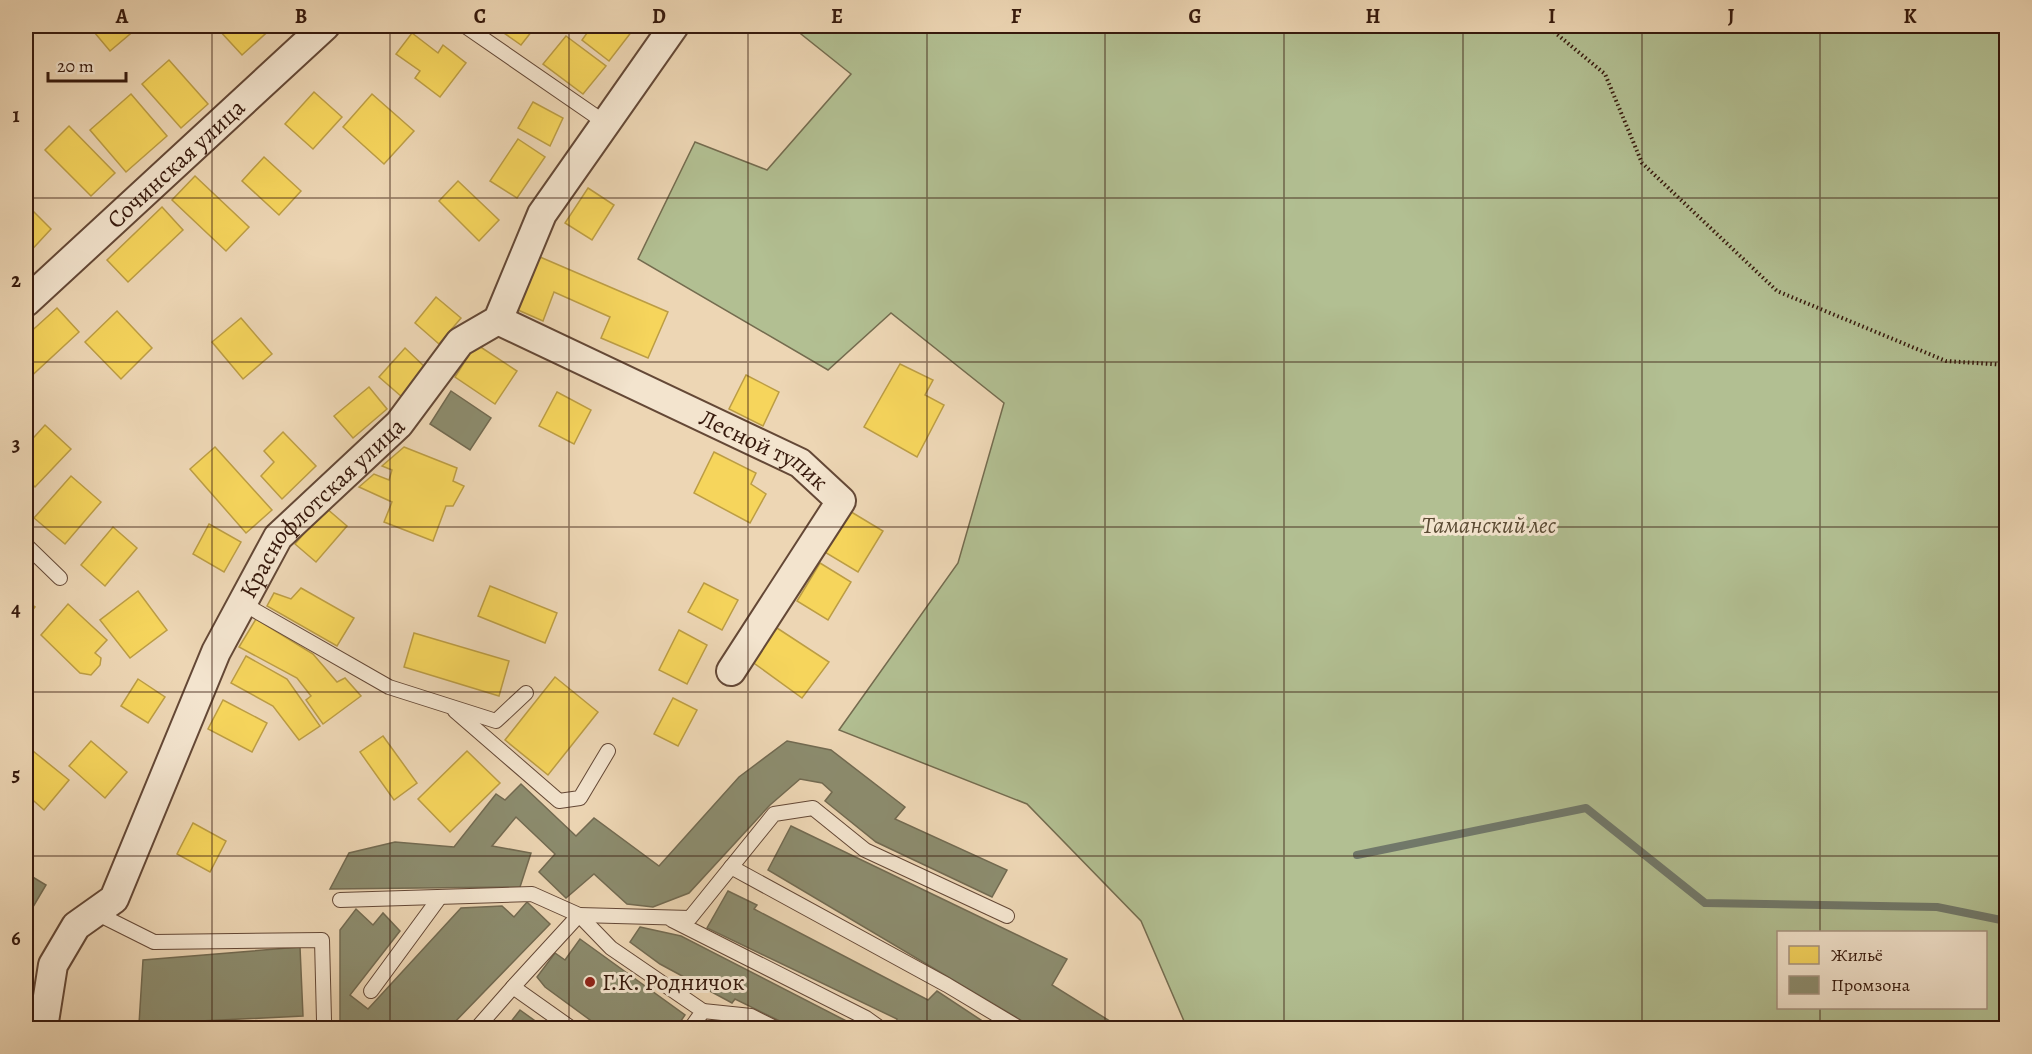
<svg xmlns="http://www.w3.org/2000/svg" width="2032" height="1054" font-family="Alegreya,serif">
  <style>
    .green { fill: #b2bf92; stroke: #746c4f; stroke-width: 1.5; fill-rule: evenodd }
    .homes { fill: #f6d55c; stroke: #bc9d44; stroke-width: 1.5 }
    .industry { fill: #8c8c6e; stroke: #726a51; stroke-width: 1.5 }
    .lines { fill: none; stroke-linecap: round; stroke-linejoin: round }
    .stream { stroke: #71796b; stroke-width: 8 }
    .lane-casing { stroke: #644836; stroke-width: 16 }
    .street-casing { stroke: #644836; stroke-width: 32 }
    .path { stroke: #36190c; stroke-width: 4; stroke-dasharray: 1.5 3; stroke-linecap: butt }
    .lane { stroke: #f3e4ce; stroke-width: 14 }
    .street { stroke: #f3e4ce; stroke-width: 28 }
    .grid { fill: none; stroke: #36190c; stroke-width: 1.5; stroke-opacity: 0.55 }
    .poi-dot { fill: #8f2418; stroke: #f3e4ce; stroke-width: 2 }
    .labels { text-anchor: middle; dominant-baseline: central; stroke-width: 6; stroke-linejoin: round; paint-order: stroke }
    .street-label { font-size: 24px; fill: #36190c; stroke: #f3e4ce }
    .park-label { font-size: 24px; font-style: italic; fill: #5b4b34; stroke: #f3e4ce }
    .poi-label { font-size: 24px; fill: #36190c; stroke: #f3e4ce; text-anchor: start }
    .neatline { fill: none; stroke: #36190c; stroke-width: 2 }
    .grid-label { font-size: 20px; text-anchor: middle; font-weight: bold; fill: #36190c }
  </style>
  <rect width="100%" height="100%" fill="#edd6b4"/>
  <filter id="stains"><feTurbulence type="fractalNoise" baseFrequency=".00333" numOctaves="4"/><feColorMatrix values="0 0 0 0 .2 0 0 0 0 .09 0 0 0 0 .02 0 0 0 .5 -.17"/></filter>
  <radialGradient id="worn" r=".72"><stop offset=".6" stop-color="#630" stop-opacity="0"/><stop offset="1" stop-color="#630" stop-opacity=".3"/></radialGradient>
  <path class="green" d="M791,26H2006V1028H1187L1141,921L1027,804L839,730L958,563L1004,403L891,313L828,370L638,259L695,142L767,170L851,74ZM1778,932H1986V1008H1778Z"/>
  <g class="homes">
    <path d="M89,26H132L136,29L110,51Z"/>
    <path d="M224,26H274L242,55L219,30Z"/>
    <path d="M494,26H536L521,45Z"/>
    <path d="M592,26H636L609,61L582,40Z"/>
    <path d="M412,33L438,53L443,45L466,63L440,97L415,78L420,71L396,54Z"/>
    <path d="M566,36L606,66L583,94L543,64Z"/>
    <path d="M169,60L208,104L181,128L142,84Z"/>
    <path d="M314,92L342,117L313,149L285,124Z"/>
    <path d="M131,94L167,136L126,172L90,130Z"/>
    <path d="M372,94L414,131L384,164L343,127Z"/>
    <path d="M533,102L563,118L550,146L518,128Z"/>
    <path d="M69,126L115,173L91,196L45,150Z"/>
    <path d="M518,139L545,157L517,198L490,181Z"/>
    <path d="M264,157L301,191L279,215L242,181Z"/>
    <path d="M195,176L249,227L226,251L172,200Z"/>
    <path d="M458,181L499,220L479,241L439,201Z"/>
    <path d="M588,188L614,205L592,240L565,223Z"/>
    <path d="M26,204L51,229L26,256Z"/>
    <path d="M162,207L183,230L128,282L107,260Z"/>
    <path d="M540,257L668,312L648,358L601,338L610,317L554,292L543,321L518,310Z"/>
    <path d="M436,297L461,318L439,344L415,323Z"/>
    <path d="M57,308L79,332L26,381V336Z"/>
    <path d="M117,311L152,348L121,379L85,342Z"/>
    <path d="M241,318L272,354L243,379L212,342Z"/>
    <path d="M476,344L517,371L495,404L455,377Z"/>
    <path d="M405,348L427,369L402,397L379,377Z"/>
    <path d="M900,364L933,380L925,395L944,405L917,457L864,427Z"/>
    <path d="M746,375L779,392L763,426L729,409Z"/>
    <path d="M369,387L387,409L353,438L334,416Z"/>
    <path d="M557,392L591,410L574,444L539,426Z"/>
    <path d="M45,425L71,449L35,487L26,478V446Z"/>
    <path d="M283,432L316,466L282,499L261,476L274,462L264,451Z"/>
    <path d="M215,447L272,510L246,533L190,469Z"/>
    <path d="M404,447L457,468L453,481L464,486L453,506H446L433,541L384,522L392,502L359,487L374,474L389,480L392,470L382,466Z"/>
    <path d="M714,452L756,473L751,484L766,494L750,523L694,493Z"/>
    <path d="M71,476L101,502L65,544L34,518Z"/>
    <path d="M326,508L347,526L316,562L295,544Z"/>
    <path d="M848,510L883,531L858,572L823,551Z"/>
    <path d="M209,524L241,542L224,572L193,554Z"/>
    <path d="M113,527L137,548L105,586L81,565Z"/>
    <path d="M820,563L851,582L828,620L797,601Z"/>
    <path d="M704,583L738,600L722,630L688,612Z"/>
    <path d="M490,586L557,613L545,643L478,616Z"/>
    <path d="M301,588L354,618L337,646L267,606L274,593L291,599Z"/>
    <path d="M138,591L167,630L130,658L100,620Z"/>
    <path d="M26,600L35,607L26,619Z"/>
    <path d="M68,604L107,640L95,653L101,658L100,665L91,675L80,673L41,635Z"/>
    <path d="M256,619L313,654L337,682L345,678L361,696L323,724L306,700L311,696L297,678L239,647Z"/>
    <path d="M777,628L829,662L802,698L751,661Z"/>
    <path d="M679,630L707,645L687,684L659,670Z"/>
    <path d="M414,633L509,661L499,696L404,667Z"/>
    <path d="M246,656L287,679L320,726L299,740L273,706L231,683Z"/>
    <path d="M555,677L598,712L548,775L505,740Z"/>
    <path d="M138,679L165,697L148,723L121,706Z"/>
    <path d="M673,698L697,710L678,746L654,734Z"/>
    <path d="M223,700L267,723L252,752L208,729Z"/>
    <path d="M383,736L417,783L394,800L360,752Z"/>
    <path d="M91,741L127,772L105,798L69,766Z"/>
    <path d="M28,747L69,780L44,810L26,794V749Z"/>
    <path d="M467,751L500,783L450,832L418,799Z"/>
    <path d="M193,823L226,841L210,872L177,854Z"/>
  </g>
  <g class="industry">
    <path d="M451,391L491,418L470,450L430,424Z"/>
    <path d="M787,741L831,750L905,807L895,819L1007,870L992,897L876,842L825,801L832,792L822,783L800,779L770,805L689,893L653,907L627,904L594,874L566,898L539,872L555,854L516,817L492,846L531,853L520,887L330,889L349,853L395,842L454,847L496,794L505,800L521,784L576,836L594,818L659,866L739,777Z"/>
    <path d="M791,826L1067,959L1052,985L1121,1028H1034L768,870Z"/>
    <path d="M26,873L46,885L30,912L26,910Z"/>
    <path d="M728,891L757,905L754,909L928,1000L937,991L993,1028H895L897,1019L707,928Z"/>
    <path d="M527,902L550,924L449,1028H340V930L356,909L373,925L383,913L400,931L350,995L368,1009L461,908L502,906L514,917Z"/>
    <path d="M640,927L681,936L860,1028H794L735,999L732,1003L660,964L630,942Z"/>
    <path d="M580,939L685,1015L676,1028H601L545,987L537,977L555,953L565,960Z"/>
    <path d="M300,947L303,1016L139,1024L143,960Z"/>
    <path d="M520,1010L545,1028H506Z"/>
    <path d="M724,1022L734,1028H719Z"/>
  </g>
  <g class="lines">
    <path class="stream" d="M1357,855L1586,808L1705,903L1937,907L2006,921"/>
    <defs>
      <g id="lane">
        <path d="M465,26L607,124"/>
        <path d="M26,545L60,578"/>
        <path d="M242,603L389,687L496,721L526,693"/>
        <path d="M455,711L559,801L580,798L608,751"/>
        <path d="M731,867L947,985L1019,1028"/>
        <path d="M340,900L532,894L579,915L611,948L703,1011L691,1028"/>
        <path d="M96,913L154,942L322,940L324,1020"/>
        <path d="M672,920L866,1018L880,1028"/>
        <path d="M513,987L579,915L690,918L774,814L813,808L865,850L1007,916"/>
        <path d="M371,991L440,897"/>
        <path d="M703,1011L751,1016L775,1028"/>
        <path d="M477,1028L513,987L571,1028"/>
      </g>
      <g id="street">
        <path id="s1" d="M26,302L325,26"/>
        <path id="s2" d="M498,320L800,463L841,501L731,671"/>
        <path id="s3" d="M43,1028L53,965L76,926L114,899L216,652L278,537L399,424L460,342L498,320L542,214L674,26"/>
      </g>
    </defs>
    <use href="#lane" class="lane-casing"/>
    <use href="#street" class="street-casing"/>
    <path class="path" d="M1547,26L1605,74L1642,163L1777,291L1946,361L2006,365"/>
    <use href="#lane" class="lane"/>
    <use href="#street" class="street"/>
  </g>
  <path class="grid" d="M212,26V1028M390,26V1028M569,26V1028M748,26V1028M927,26V1028M1105,26V1028M1284,26V1028M1463,26V1028M1642,26V1028M1820,26V932M26,198H2006M26,362H2006M26,527H2006M26,692H2006M26,856H2006M1820,1008V1028"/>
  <circle class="poi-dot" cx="590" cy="982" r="6"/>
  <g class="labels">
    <g class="street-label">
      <text stroke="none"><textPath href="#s1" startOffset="204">Сочинская улица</textPath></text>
      <text stroke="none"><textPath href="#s2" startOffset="296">Лесной тупик</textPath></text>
      <text stroke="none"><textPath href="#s3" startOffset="604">Краснофлотская улица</textPath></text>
    </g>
    <g class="park-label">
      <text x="1489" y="525">Таманский лес</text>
    </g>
    <g class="poi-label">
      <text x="602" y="982">Г.К. Родничок</text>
    </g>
  </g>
  <rect width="2032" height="1054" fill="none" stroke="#edd6b4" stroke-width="66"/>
  <rect x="1777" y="931" width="210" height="78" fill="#f3e4ce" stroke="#a79380" stroke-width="1.5"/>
  <rect x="1789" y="946" width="30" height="18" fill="#f6d55c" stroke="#a79380" stroke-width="1.5"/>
  <text x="1831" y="961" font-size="18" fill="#36190c">Жильё</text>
  <rect x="1789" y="976" width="30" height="18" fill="#8c8c6e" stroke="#a79380" stroke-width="1.5"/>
  <text x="1831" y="991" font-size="18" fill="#36190c">Промзона</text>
  <path d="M48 72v9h78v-9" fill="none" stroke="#36190c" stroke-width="3"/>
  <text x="57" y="72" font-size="18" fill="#36190c" stroke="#f3e4ce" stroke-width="4.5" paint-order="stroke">20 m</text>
  <rect x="33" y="33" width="1966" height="988" class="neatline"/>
  <g class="grid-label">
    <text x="122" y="23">A</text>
    <text x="301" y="23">B</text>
    <text x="480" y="23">C</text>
    <text x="659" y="23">D</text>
    <text x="837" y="23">E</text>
    <text x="1016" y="23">F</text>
    <text x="1195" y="23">G</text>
    <text x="1373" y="23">H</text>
    <text x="1552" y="23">I</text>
    <text x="1731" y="23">J</text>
    <text x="1910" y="23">K</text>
    <text x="16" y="122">1</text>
    <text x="16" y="287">2</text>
    <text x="16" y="451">3</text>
    <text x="16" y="616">4</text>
    <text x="16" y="781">5</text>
    <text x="16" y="945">6</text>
  </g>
  <rect width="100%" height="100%" filter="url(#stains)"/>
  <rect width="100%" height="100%" fill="url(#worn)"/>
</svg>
